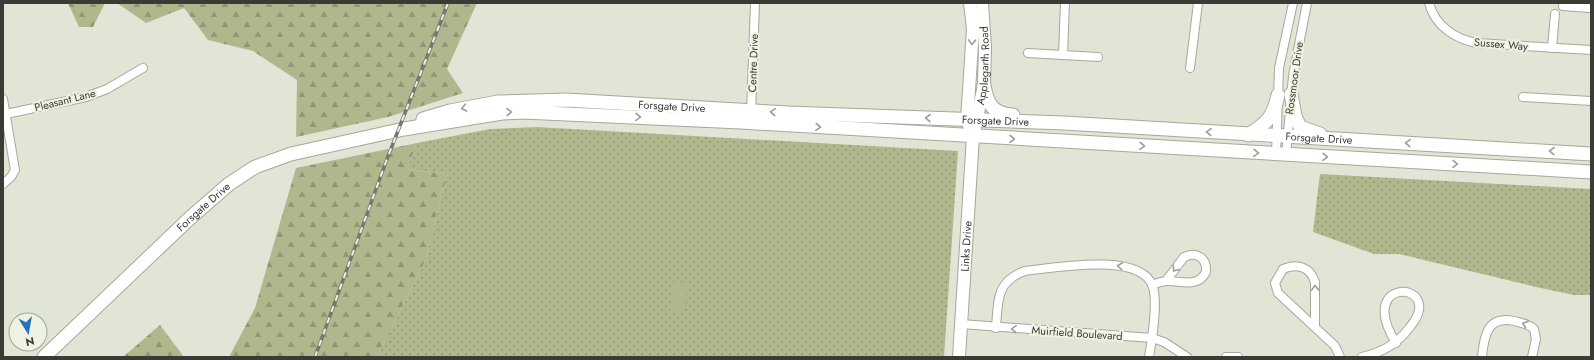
<svg xmlns="http://www.w3.org/2000/svg" width="1594" height="360" font-family="Jost,sans-serif">
  <style>
    .green { fill: url(#green-dots) }
    .forest { fill: url(#forest-firs) }
    .pitch { fill: #afb88d }
    .lines { fill: none; stroke-linecap: round; stroke-linejoin: round }
    .street-casing { stroke: #a5a89a; stroke-width: 10 }
    .secondary-casing { stroke: #a5a89a; stroke-width: 14 }
    .primary-casing { stroke: #a5a89a; stroke-width: 15 }
    .street { stroke: #fff; stroke-width: 8 }
    .secondary { stroke: #fff; stroke-width: 12 }
    .primary { stroke: #fff; stroke-width: 13 }
    .rail-casing { stroke: #76786f; stroke-width: 3.5 }
    .rail { stroke: #eef2e3; stroke-width: 2; stroke-dasharray: 6; stroke-linecap: butt }
    .oneway { stroke: #9c9d9a }
    .labels { text-anchor: middle; dominant-baseline: central; stroke-width: 4; stroke-linejoin: round; paint-order: stroke }
    .street-label { font-size: 11px; fill: #3a3b35; stroke: #eef2e3 }
  </style>
  <defs>
    <pattern id="green-dots" width="8" height="8" patternUnits="userSpaceOnUse"><rect width="8" height="8" fill="#afb88d"/><path d="M2 2h.1M6 6h.1" fill="none" stroke="#8f9774" stroke-width="1.8" stroke-linecap="round"/></pattern>
    <pattern id="forest-firs" width="22" height="20" patternUnits="userSpaceOnUse"><rect width="22" height="20" fill="#afb88d"/><path d="M5 1l3.5 6h-7zM16 11l3.5 6h-7z" fill="#8f9774"/></pattern>
  </defs>
  <rect width="100%" height="100%" fill="#e1e5d6"/>
  <g class="green">
    <path d="M537,127L958,151L944,357H377L426,259L447,174L407,169L417,143L490,129Z"/>
    <path d="M1320,174L1591,189V295H1574L1536,287L1399,254H1374L1313,232Z"/>
  </g>
  <g class="forest">
    <path d="M68,3H105L93,27H79Z"/>
    <path d="M117,3H477L447,69L463,93L388,117L296,137L297,80L253,51L208,40L184,8L146,23Z"/>
    <path d="M417,143L407,169L447,174L426,259L377,357H229L255,308L296,168Z"/>
    <path d="M160,325L184,357H123Z"/>
  </g>
  <path class="pitch" d="M672,282H679V285L681,282L687,283L686,296H684V299H686L685,312L678,311V309L677,311H670L673,295L671,294Z"/>
  <g class="lines">
    <defs>
      <g id="street">
        <path d="M1429,3C1435,26 1455,39 1477,43L1591,50"/>
        <path d="M1563,3V6L1589,8"/>
        <path d="M1552,48L1555,14"/>
        <path d="M1028,53L1098,57"/>
        <path d="M1063,54L1065,3"/>
        <path d="M1190,68L1198,3"/>
        <path d="M1523,97L1591,101"/>
        <path d="M3,99L15,170L11,177L3,184"/>
        <path d="M6,114L86,97L107,89L143,68"/>
        <path d="M751,114L755,3"/>
        <path d="M1276,154L1279,68L1293,3"/>
        <path d="M1286,155L1293,76L1307,3"/>
        <path d="M1152,285C1157,283 1163,281 1168,281C1182,281 1198,288 1206,272C1207,258 1197,251 1184,257L1166,281"/>
        <path d="M961,324L1152,338L1164,342L1187,357"/>
        <path d="M1315,327V282C1310,267 1298,263 1283,269L1275,283L1278,293L1335,346L1340,357"/>
        <path d="M996,328C998,301 996,281 1025,271C1053,268 1142,251 1153,287C1158,305 1152,339 1149,357"/>
        <path d="M1226,357H1238"/>
        <path d="M1362,357C1383,352 1397,344 1410,327C1448,281 1353,274 1396,343"/>
        <path d="M1482,357C1484,335 1488,315 1514,321C1522,323 1529,324 1534,329L1536,339L1532,357"/>
      </g>
      <g id="secondary">
        <path d="M970,3L973,29L967,120L970,128"/>
        <path id="s1" d="M959,357L973,136L984,85L985,47L982,3"/>
      </g>
      <g id="primary">
        <path d="M984,85C987,104 993,114 1013,115"/>
        <path d="M1291,94L1295,116L1300,127L1320,134"/>
        <path id="s2" d="M423,119L450,111L498,102L566,100L788,113L1064,123L1591,154"/>
        <path d="M1248,135C1267,123 1273,118 1278,95"/>
        <path id="s3" d="M44,357L190,218L229,184L255,167L291,154L404,129L502,113L523,112L740,122L1591,172"/>
      </g>
    </defs>
    <use href="#street" class="street-casing"/>
    <use href="#secondary" class="secondary-casing"/>
    <use href="#primary" class="primary-casing"/>
    <use href="#street" class="street"/>
    <use href="#secondary" class="secondary"/>
    <use href="#primary" class="primary"/>
    <defs>
      <path id="rail" d="M315,357L387,159L448,3"/>
    </defs>
    <use href="#rail" class="rail-casing"/>
    <use href="#rail" class="rail"/>
  </g>
  <defs><path id="oneway-chevron" d="M-2-3.5L2.5 0L-2 3.5" fill="none" stroke-width="1.6" stroke-linecap="round" stroke-linejoin="round"/></defs>
  <g class="oneway">
    <use href="#oneway-chevron" transform="translate(972 42) rotate(92)"/>
    <use href="#oneway-chevron" transform="translate(464 108) rotate(169)"/>
    <use href="#oneway-chevron" transform="translate(509 112) rotate(-3)"/>
    <use href="#oneway-chevron" transform="translate(773 112) rotate(-176)"/>
    <use href="#oneway-chevron" transform="translate(638 117) rotate(3)"/>
    <use href="#oneway-chevron" transform="translate(928 118) rotate(-178)"/>
    <use href="#oneway-chevron" transform="translate(818 127) rotate(3)"/>
    <use href="#oneway-chevron" transform="translate(1209 132) rotate(-177)"/>
    <use href="#oneway-chevron" transform="translate(1012 139) rotate(3)"/>
    <use href="#oneway-chevron" transform="translate(1408 143) rotate(-177)"/>
    <use href="#oneway-chevron" transform="translate(1142 146) rotate(3)"/>
    <use href="#oneway-chevron" transform="translate(1552 151) rotate(-177)"/>
    <use href="#oneway-chevron" transform="translate(1256 153) rotate(4)"/>
    <use href="#oneway-chevron" transform="translate(1325 157) rotate(3)"/>
    <use href="#oneway-chevron" transform="translate(1455 164) rotate(3)"/>
    <use href="#oneway-chevron" transform="translate(1120 266) rotate(-174)"/>
    <use href="#oneway-chevron" transform="translate(1175 269) rotate(126)"/>
    <use href="#oneway-chevron" transform="translate(1315 288) rotate(-92)"/>
    <use href="#oneway-chevron" transform="translate(1525 324) rotate(-160)"/>
    <use href="#oneway-chevron" transform="translate(1014 329) rotate(-176)"/>
  </g>
  <g class="labels">
    <g class="street-label">
      <text transform="translate(1501 44) rotate(5)">Sussex Way</text>
      <text transform="translate(753 63) rotate(-88)">Centre Drive</text>
      <text stroke="none"><textPath href="#s1" startOffset="293">Applegarth Road</textPath></text>
      <text transform="translate(1294 78) rotate(-82)">Rossmoor Drive</text>
      <text transform="translate(65 100) rotate(-14)">Pleasant Lane</text>
      <text stroke="none"><textPath href="#s2" startOffset="251">Forsgate Drive</textPath></text>
      <text stroke="none"><textPath href="#s2" startOffset="575">Forsgate Drive</textPath></text>
      <text stroke="none"><textPath href="#s2" startOffset="899">Forsgate Drive</textPath></text>
      <text stroke="none"><textPath href="#s3" startOffset="219">Forsgate Drive</textPath></text>
      <text stroke="none"><textPath href="#s1" startOffset="111">Links Drive</textPath></text>
      <text transform="translate(1077 333) rotate(4)">Muirfield Boulevard</text>
    </g>
  </g>
  <rect width="1594" height="360" fill="none" stroke="#3a3b35" stroke-width="8"/>
  <g transform="translate(28 332) rotate(169)"><circle r="19" fill="#eef2e3" stroke="#a6a99d"/>
  <path d="M0-3L7 15L0 10L-7 15Z" fill="#2672c2"/>
  <text y="-6" font-size="11" font-weight="bold" text-anchor="middle" fill="#3a3b35">N</text>
  </g>
</svg>
